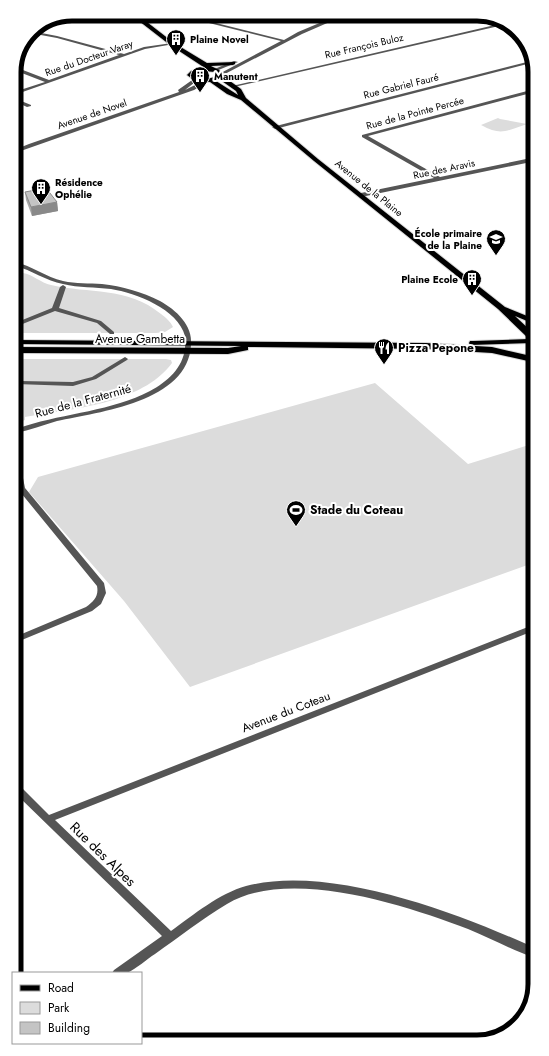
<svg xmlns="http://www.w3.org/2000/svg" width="549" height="1056" font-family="Jost,sans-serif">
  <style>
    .green { fill: #dcdcdc }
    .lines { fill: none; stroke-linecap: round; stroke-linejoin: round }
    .primary-casing { stroke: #dbdbdb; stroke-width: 2 }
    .pedestrian { fill: #555; fill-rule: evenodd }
    .minor { fill: #555; fill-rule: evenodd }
    .primary { fill: #000; fill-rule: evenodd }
    .wall { fill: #a9a9a9 }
    .shaded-wall { fill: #898989 }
    .building { fill: #c4c4c4; stroke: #898989 }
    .labels { text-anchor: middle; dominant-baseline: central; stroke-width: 4; stroke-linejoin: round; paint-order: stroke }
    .far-poi-label { font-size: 10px; font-weight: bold; fill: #000; stroke: #fff; text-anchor: start }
    .far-street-label { font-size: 10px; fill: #000; stroke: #fff }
    .street-label { font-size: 12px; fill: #000; stroke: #fff }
    .poi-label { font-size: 12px; font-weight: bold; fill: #000; stroke: #fff; text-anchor: start }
    .near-street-label { font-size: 14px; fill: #000; stroke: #fff }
    .rim { fill: none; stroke: #000; stroke-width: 5 }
  </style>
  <rect width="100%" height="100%" fill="#fff"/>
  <g class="green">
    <path d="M498,118L500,119L527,124C506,131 501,136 481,125Z"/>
    <path d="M23,273C32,274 41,283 51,285C89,294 127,286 161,314C165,317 171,322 173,327L165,332L156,333H15V274Z"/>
    <path d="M15,359H166L171,360L172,363C142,404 71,409 25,417V420L16,423Z"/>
    <path d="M375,383L468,464L532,444L533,563L190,687L124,601L29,492L38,477Z"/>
  </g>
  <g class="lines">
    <defs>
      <g id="primary">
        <path d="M122,14H130L143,19L174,43L207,63L235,62V64L233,65L211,66L219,70L224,75L223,76L241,89L246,98L318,159L505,307L532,318V323L515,316L532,332V343L470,345L469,343L470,341H473L529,339L498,309L314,161L241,100L227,94L210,82L195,81L187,75L191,71L205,68L170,45L139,21ZM203,71L215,72L218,75C210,80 201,80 193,75ZM219,79L236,91L238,95L216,81Z"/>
        <path d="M15,340L426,343L492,347L531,356L532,358L528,361L492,353L426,349L248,347V350L228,354L15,353V347L228,348L241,346L15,344Z"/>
      </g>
    </defs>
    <use href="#primary" class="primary-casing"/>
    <g class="pedestrian">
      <path d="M63,285L66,287L59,308L101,321L114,332V334H110L97,323L55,311L15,327V323L52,308L60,287Z"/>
      <path d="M125,357L128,359L127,360L96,379L73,386L16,384V379L20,381L73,382L92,377Z"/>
    </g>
    <g class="minor">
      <path d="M173,14H180L284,40L298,32L329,19L313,14C320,14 326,17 332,17C337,18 342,14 348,14L302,34L221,76L219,75V74L281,41Z"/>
      <path d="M472,14H478L514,30L517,33L499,26L234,87L232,86L495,25Z"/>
      <path d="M31,31L57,36L124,54L144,47L172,43L174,44L145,49L14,95V92L45,82L14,70L15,67L49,80L119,55L57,38L30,33Z"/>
      <path d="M234,61L238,62L216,71L212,70Z"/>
      <path d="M531,61V63L275,129L272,127Z"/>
      <path d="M195,78L199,79L185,90L207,79L211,80L194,90L15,153L14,150L29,144L179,92L178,90Z"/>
      <path d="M531,90V93L368,136L440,177L531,158V162L361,197L358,195L361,193L434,178L362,137V135Z"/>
      <path d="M14,98L31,105V106L27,107L14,101Z"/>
      <path d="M15,212L18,214L22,236L18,250L15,252L16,236Z"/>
      <path d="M15,262C32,266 46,277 63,281C76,284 89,283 102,284C122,286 142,292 160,301C176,310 193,325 191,345C188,402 99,412 57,421C43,425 30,430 16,433V429L25,426C66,413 112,411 150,391C167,382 183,368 185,348C185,344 186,339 185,336C178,309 136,293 111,289C95,287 79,288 63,284C46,281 32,270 15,266Z"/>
      <path d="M16,468H19L22,473L25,488L104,583L106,593L101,604L92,611L17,642V636L86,607C94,601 99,596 97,586L17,488Z"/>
      <path d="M533,625V631L55,820L171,931C193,915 220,893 246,886C330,864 458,913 535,948V958C512,950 490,938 468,929C405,905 289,867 227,904C202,919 179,937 155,954C147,959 136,969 127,973C123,974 117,973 112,973L114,970L162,936L18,796L17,786L21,787L49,815Z"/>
    </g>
    <use href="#primary" class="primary"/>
  </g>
  <path class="wall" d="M25,192L57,202L58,211L32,216L26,200Z"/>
  <path class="shaded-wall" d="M57,202L58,211L32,216L31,207Z"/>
  <path class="building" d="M46,188L57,202L31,207L25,192Z"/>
  <defs>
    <symbol id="building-pin" viewBox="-11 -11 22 30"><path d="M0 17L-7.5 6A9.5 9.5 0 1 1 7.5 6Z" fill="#000" stroke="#fff"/><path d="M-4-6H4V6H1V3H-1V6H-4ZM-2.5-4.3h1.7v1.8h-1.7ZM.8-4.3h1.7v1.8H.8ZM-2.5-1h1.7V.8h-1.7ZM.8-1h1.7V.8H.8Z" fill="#fff"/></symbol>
    <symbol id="school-pin" viewBox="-11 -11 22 30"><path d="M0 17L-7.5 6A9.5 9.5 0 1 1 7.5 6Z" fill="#000" stroke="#fff"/><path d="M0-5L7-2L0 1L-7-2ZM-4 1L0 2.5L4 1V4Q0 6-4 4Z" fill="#fff"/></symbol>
    <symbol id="restaurant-pin" viewBox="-11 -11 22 30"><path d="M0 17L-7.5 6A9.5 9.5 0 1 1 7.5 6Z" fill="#000" stroke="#fff"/><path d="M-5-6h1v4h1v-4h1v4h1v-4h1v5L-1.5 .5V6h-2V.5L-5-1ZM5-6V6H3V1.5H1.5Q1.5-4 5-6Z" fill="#fff"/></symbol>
    <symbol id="stadium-pin" viewBox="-11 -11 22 30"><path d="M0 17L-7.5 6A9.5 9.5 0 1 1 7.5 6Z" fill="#000" stroke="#fff"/><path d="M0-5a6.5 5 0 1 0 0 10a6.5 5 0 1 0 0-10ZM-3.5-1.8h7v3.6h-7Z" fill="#fff"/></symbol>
  </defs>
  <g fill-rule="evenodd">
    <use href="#building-pin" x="165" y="28" width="22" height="30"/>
    <use href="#building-pin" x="189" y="65" width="22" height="30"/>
    <use href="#building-pin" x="30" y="177" width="22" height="30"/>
    <use href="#school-pin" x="485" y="228" width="22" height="30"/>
    <use href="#building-pin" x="461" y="268" width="22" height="30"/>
    <use href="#restaurant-pin" x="373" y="337" width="22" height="30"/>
    <use href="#stadium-pin" x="285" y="499" width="22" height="30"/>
  </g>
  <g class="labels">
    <g class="far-poi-label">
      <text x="190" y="39">Plaine Novel</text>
      <text x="214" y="76">Manutent</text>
      <text x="55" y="182">Résidence<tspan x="55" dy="12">Ophélie</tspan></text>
      <text x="482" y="233" text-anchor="end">École primaire<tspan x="482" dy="12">de la Plaine</tspan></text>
      <text x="458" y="279" text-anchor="end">Plaine Ecole</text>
    </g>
    <g class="far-street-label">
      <text transform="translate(364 46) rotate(-13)">Rue François Buloz</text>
      <text transform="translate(89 58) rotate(-19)">Rue du Docteur Varay</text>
      <text transform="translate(401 86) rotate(-14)">Rue Gabriel Fauré</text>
      <text transform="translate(415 113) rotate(-15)">Rue de la Pointe Percée</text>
      <text transform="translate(92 114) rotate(-19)">Avenue de Novel</text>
      <text transform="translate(444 169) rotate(-12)">Rue des Aravis</text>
      <text transform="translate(369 188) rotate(39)">Avenue de la Plaine</text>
    </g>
    <g class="street-label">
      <text x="140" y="339">Avenue Gambetta</text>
      <text transform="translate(83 401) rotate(-15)">Rue de la Fraternité</text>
      <text transform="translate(286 712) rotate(-21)">Avenue du Coteau</text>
    </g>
    <g class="poi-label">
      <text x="398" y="348">Pizza Pepone</text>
      <text x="310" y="510">Stade du Coteau</text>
    </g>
    <g class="near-street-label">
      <text transform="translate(103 854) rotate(44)">Rue des Alpes</text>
    </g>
  </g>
  <path d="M0 0H549V1056H0ZM72 21H477A51 51 0 0 1 528 72V984A51 51 0 0 1 477 1035H72A51 51 0 0 1 21 984V72A51 51 0 0 1 72 21Z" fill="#fff" fill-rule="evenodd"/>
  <path class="rim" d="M72 21H477A51 51 0 0 1 528 72V984A51 51 0 0 1 477 1035H72A51 51 0 0 1 21 984V72A51 51 0 0 1 72 21Z"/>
  <rect x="12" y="972" width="130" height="72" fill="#ffffff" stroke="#999999"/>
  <rect x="20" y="985" width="20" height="6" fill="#000000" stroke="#999999"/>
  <text x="48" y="992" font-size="12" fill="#000000">Road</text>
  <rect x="20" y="1002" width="20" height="12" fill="#dcdcdc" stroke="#999999"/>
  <text x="48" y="1012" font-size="12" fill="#000000">Park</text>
  <rect x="20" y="1022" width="20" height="12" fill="#c4c4c4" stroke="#999999"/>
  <text x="48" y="1032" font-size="12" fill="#000000">Building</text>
</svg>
